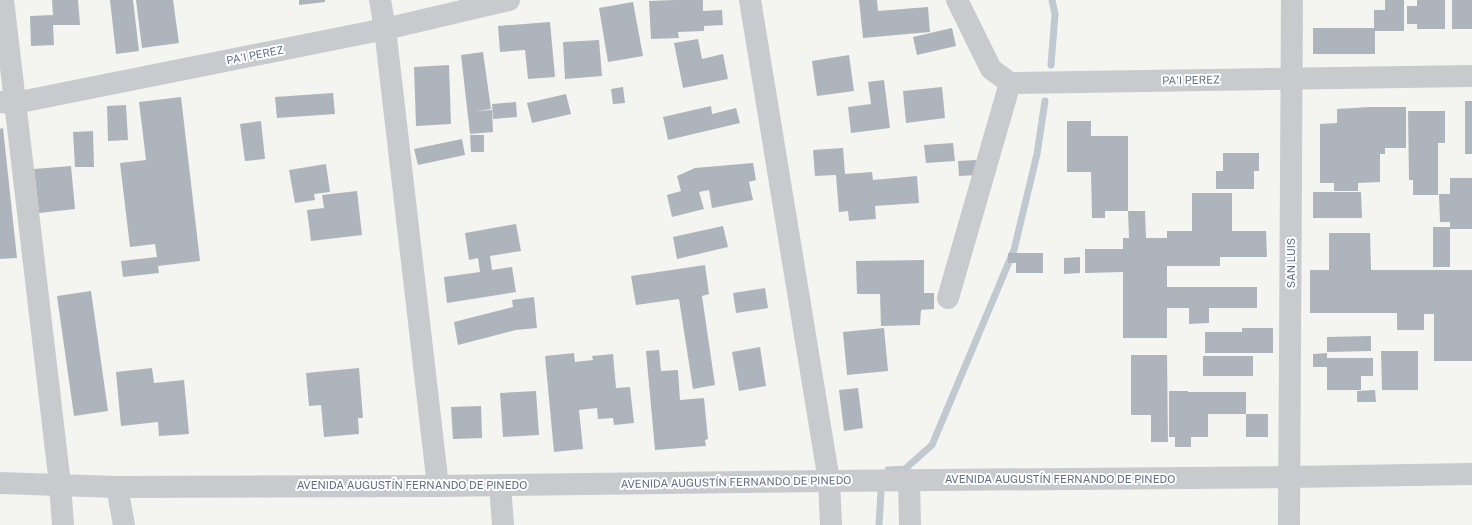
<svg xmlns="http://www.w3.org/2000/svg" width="1472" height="525" font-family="'Public Sans',sans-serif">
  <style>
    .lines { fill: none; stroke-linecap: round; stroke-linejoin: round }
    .stream { stroke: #c1c9d0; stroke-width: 7 }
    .building { fill: #aeb4bb }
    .minor { stroke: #c8cace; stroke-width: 22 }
    .labels { text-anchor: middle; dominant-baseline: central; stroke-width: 4; stroke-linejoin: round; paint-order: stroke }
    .street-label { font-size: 11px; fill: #616e83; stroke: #fff }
  </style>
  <rect width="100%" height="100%" fill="#f4f5f0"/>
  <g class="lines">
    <g class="stream">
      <path d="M1051,65L1055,14L1052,0"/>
      <path d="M888,470L905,469L932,445L1014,250L1037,154L1045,101"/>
      <path d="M879,525L881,492"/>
    </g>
  </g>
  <g class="building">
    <path d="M52,0H78L80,25H53L54,45L31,46L30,16L53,15Z"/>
    <path d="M110,0H133L139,51L116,54Z"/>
    <path d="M136,0H173L179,43L142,48Z"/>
    <path d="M299,0H325V2L299,5Z"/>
    <path d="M675,0H703V11L722,10L723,25L704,26V31L678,32L679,38L651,39L649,1Z"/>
    <path d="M859,0H877L878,11L928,7L930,32L863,38Z"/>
    <path d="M1385,0H1404V31H1375V54H1313V28H1374V10H1385Z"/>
    <path d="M1417,0H1445V29H1417V24H1407V6H1417Z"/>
    <rect x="1452" y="0" width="20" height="29"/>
    <path d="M633,2L643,56L608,62L599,8Z"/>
    <path d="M550,22L555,77L528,79L525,50L500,52L498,26Z"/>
    <path d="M952,28L956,46L917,55L913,37Z"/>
    <path d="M698,39L702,59L723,54L728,79L683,88L674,43Z"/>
    <path d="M599,40L602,76L565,79L563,42Z"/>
    <path d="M483,52L491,109L476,111L492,110L493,132L470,134L461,55Z"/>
    <path d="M849,55L854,91L817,96L812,61Z"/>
    <path d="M449,65L451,124L416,126L414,67Z"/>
    <path d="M884,80L890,128L851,133L848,107L871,104L868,82Z"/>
    <path d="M623,87L625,103L613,104L611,89Z"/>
    <path d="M942,87L945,118L906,123L903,91Z"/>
    <path d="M333,93L335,114L277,118L275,97Z"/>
    <path d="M566,94L571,114L532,123L527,103Z"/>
    <path d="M181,97L200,261L158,266L159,273L123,277L121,261L157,257L155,244L130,247L120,163L146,160L139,102Z"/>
    <rect x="1465" y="101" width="7" height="53"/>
    <path d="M516,102L517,117L493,119L492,104Z"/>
    <path d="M126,105L128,140L108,141L107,106Z"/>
    <path d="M711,106L712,114L736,108L740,123L668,140L663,117Z"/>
    <path d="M1370,107H1406V148H1385V154H1380V182L1358,183V191H1334V183H1320V124L1337,123V109Z"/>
    <path d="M1408,111H1445V143H1438V195H1413V180H1409Z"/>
    <path d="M261,121L265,159L245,161L240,124Z"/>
    <path d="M1067,121H1091V136H1128V211H1145L1146,238H1167V231H1192V193H1232V231H1266L1267,257H1220V266H1167V287H1257V308H1209V323L1189,324V308H1167V338H1123V272L1085,273V249H1123V238H1129L1128,211H1105V218H1092L1091,172H1067Z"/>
    <path d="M3,128L17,258L0,259V129Z"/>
    <path d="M93,131L94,167H75L73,132Z"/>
    <path d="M470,135H484V152H471Z"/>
    <path d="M462,139L465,155L418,165L414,149Z"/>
    <path d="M953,143L955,161L926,163L924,145Z"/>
    <path d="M843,148L845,174L872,172L873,180L917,176L919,203L875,206L876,219L849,221L848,211L839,212L836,175L815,176L813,150Z"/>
    <path d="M1223,153H1259V171H1254V189H1216V171H1223Z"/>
    <path d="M977,160L978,175L959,176L958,161Z"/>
    <path d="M753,163L756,180L749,182L753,200L712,208L709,190L699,192L704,209L672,217L667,195L681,191L677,176L695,168Z"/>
    <path d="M326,164L330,192L314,194L315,200L295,203L289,170Z"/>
    <path d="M71,166L75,209L39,213L34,169Z"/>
    <path d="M1450,178H1472V229H1450V267H1433V227H1450V222H1440L1439,194H1450Z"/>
    <path d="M357,191L362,235L311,241L307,210L324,208L322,195Z"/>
    <path d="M1313,192H1361L1362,218H1313Z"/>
    <path d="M516,224L521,251L490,256L492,270L512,267L516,292L447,303L444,277L480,272L478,258L469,260L465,233Z"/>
    <path d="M723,226L728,247L677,259L673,237Z"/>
    <path d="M1329,233H1370L1371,270H1472V361H1434V314H1424V330H1397V313H1310V270H1329Z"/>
    <path d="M1008,253H1043V273H1016V263H1008Z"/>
    <path d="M1080,257V273L1064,274V258Z"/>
    <path d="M924,260V293H934V309L921,310L920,325L881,326L880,294H857L856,261Z"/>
    <path d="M705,265L709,294L702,296L715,385L693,389L679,299L636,305L631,276Z"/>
    <path d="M765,288L768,308L736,313L733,293Z"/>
    <path d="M91,291L108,411L74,416L57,296Z"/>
    <path d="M534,297L537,328L516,330L458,345L454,322L513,307L512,300Z"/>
    <path d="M884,328L888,371L847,375L843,332Z"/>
    <path d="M1242,328H1273V353H1205V332H1242Z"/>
    <path d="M1371,336V351L1327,352V337Z"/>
    <path d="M760,347L766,386L739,391L732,352Z"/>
    <path d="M659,350L661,371L678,370L680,400L704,398L708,439L705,440L706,446L655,450L646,351Z"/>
    <path d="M1381,351H1418V390H1382Z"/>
    <path d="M574,353L575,362L593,360L592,356L613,354L616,388L630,387L634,423L614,425L613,418L598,419L597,408L579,410L583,449L554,452L545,356Z"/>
    <path d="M1327,353V358H1373V376H1361V390H1327V367H1313V354Z"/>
    <path d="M1131,355H1167L1168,442H1151V415H1131Z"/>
    <rect x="1203" y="356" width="50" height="20"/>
    <path d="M152,368L154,383L184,380L189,434L159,436L158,422L121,426L116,372Z"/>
    <path d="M359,368L363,418H358L359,434L324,437L321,405L309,406L306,373Z"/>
    <path d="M858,388L863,428L844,431L839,390Z"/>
    <path d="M1375,390L1376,402H1357V391Z"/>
    <path d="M536,391L539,435L503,437L500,393Z"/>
    <path d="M1169,391H1188V392H1246V414H1208V437H1191V447H1175V437H1169Z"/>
    <path d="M481,406L482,438L453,439L451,407Z"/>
    <rect x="1246" y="414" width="22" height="23"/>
  </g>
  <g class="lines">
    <g class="minor">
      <path d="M3,0L60,484L63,525"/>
      <path d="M380,0L385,29L438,486"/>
      <path d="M750,0L829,481L831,525"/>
      <path d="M957,0L991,69L1010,83L1472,76"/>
      <path d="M1,102L15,103L385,29L509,0"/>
      <path d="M948,298L1010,83"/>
      <path d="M909,480L910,525"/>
      <path d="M0,483L117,487L438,486L829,481L1290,477L1472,474"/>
      <path d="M500,485L503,525"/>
      <path d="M117,487L124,525"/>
      <path d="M1289,525L1292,0"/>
    </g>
  </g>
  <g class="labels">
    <g class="street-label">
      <text transform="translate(255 55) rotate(-11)">PA'I PEREZ</text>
      <text transform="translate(1191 80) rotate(-1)">PA'I PEREZ</text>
      <text transform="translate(1291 263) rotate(-90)">SAN LUIS</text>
      <text x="1060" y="479">AVENIDA AUGUSTÍN FERNANDO DE PINEDO</text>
      <text transform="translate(736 482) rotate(-1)">AVENIDA AUGUSTÍN FERNANDO DE PINEDO</text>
      <text x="412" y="485">AVENIDA AUGUSTÍN FERNANDO DE PINEDO</text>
    </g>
  </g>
</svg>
